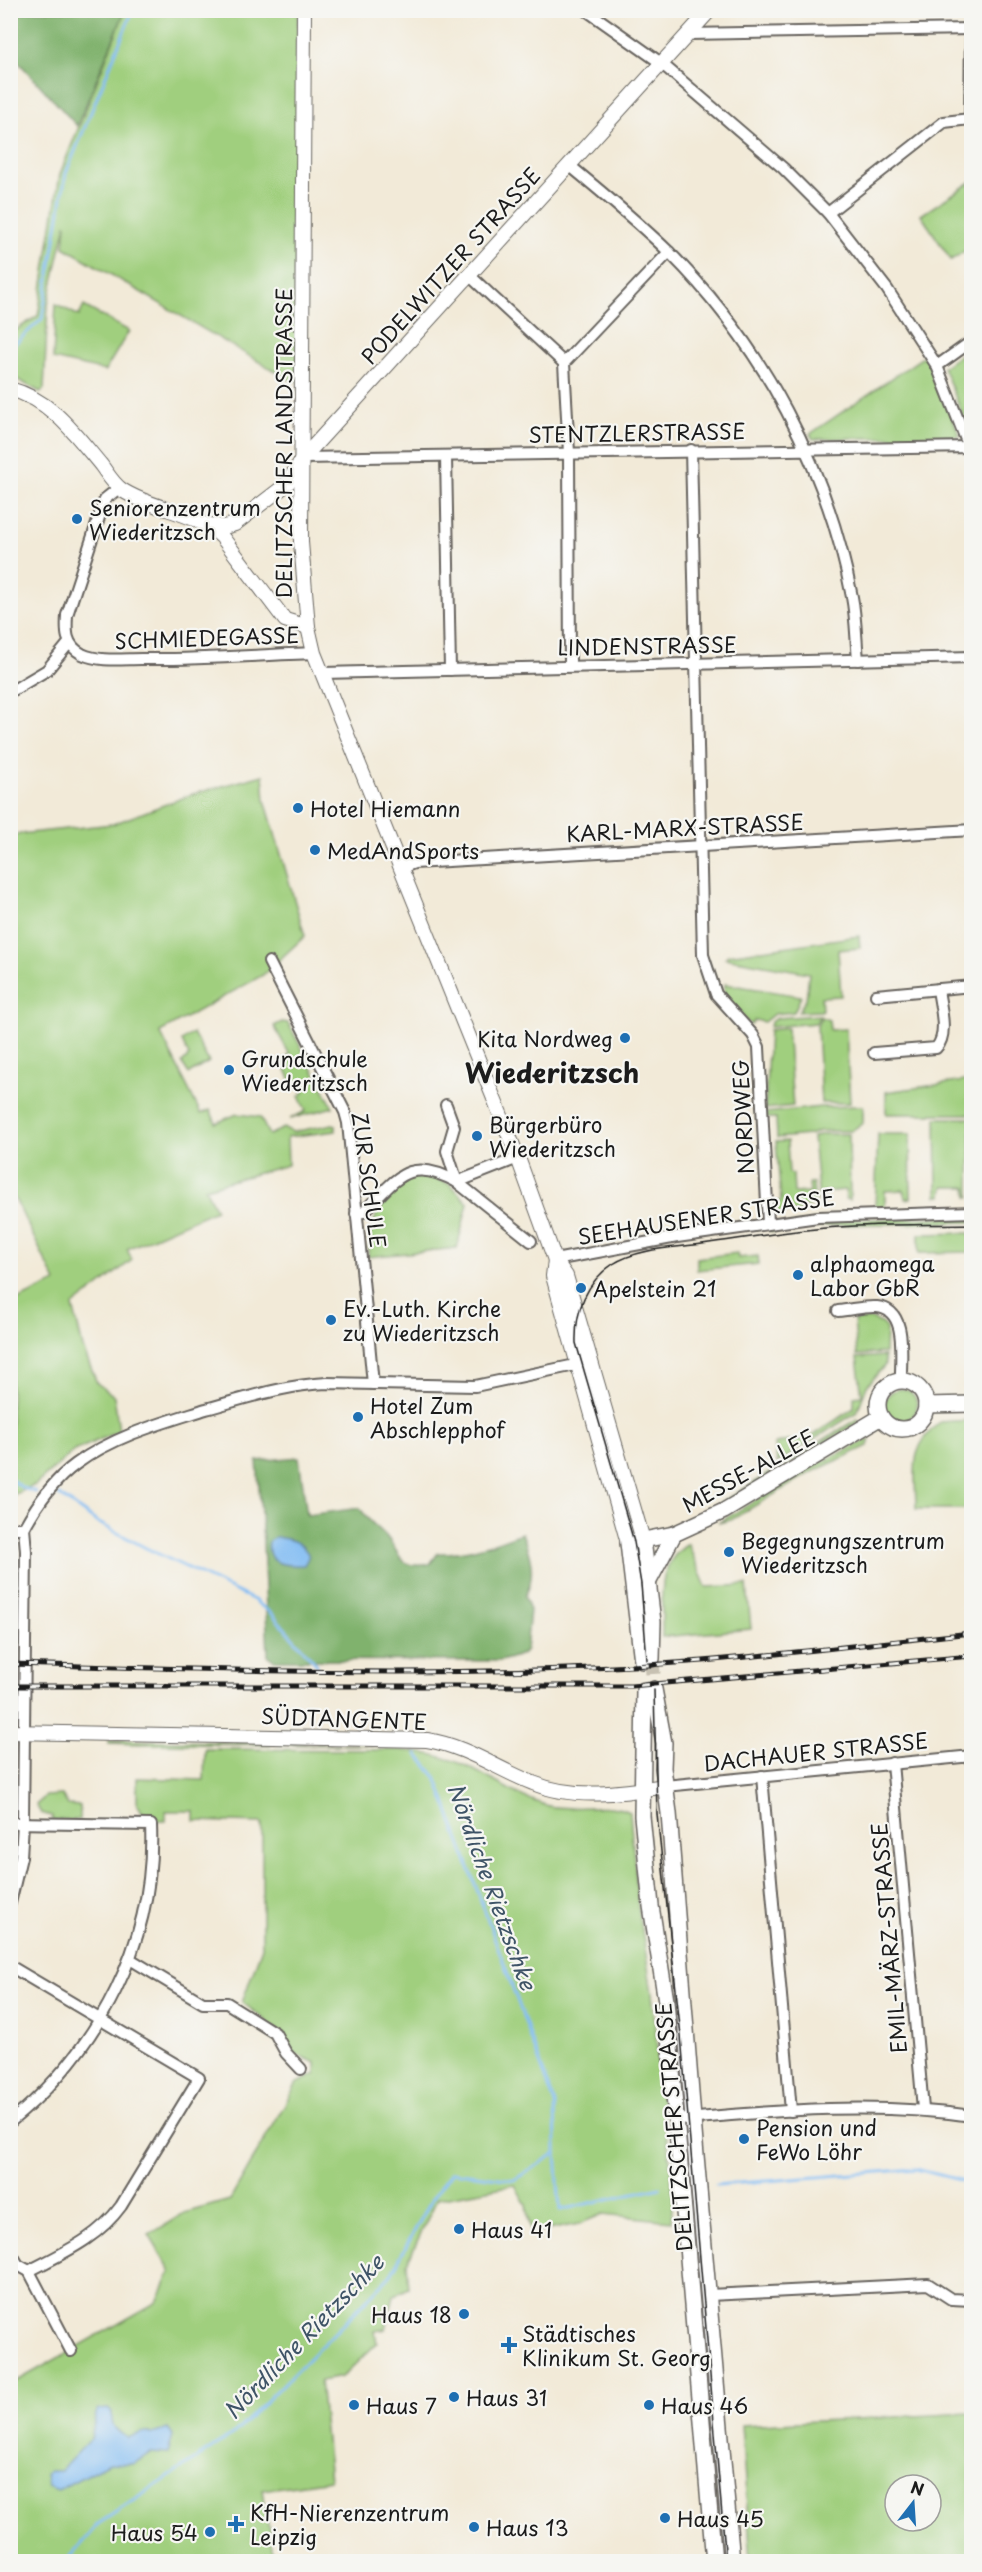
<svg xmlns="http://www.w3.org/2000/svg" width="982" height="2572" font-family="'Playpen Sans',sans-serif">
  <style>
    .green { fill: #a0cf7e; stroke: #5e764d; stroke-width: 1.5; fill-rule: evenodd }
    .forest { fill: #80b26d; stroke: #4e6744; stroke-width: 1.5 }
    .water { fill: #81bcf3; stroke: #4e6c88; stroke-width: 1.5 }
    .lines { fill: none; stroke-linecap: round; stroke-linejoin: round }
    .stream { stroke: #81bcf3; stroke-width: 3 }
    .secondary-tunnel { stroke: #c7c1b2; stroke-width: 15; stroke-dasharray: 15 8; stroke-linecap: butt }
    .minor-casing { stroke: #67645e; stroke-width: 14 }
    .tertiary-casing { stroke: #67645e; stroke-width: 16 }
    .secondary-casing { stroke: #67645e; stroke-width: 18 }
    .minor { stroke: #fff; stroke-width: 10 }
    .tertiary { stroke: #fff; stroke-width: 14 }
    .secondary { stroke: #fff; stroke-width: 15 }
    .tram { stroke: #1c1c1c; stroke-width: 1.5 }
    .rail-casing { stroke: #1c1c1c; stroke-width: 5 }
    .rail { stroke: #f6f6f2; stroke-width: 3; stroke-dasharray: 9; stroke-linecap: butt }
    .poi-dot { fill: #1f6fb2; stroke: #f6f6f2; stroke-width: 2 }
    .labels { text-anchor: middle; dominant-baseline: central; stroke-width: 4.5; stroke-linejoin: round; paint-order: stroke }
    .street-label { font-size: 21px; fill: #1c1c1c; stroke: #f6f6f2 }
    .poi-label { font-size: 21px; fill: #1c1c1c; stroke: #f6f6f2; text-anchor: start }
    .water-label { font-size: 22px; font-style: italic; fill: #3f5467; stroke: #f6f6f2 }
    .district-label { font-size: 27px; font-weight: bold; fill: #1c1c1c; stroke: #f6f6f2 }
  </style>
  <rect width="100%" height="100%" fill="#f6f6f2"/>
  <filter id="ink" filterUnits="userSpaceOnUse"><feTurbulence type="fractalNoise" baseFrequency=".0167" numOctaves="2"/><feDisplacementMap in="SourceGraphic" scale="12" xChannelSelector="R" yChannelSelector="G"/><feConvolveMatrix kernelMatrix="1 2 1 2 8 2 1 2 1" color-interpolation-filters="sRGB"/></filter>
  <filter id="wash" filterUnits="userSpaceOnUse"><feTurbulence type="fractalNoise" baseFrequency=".008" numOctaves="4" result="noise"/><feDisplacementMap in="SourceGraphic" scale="24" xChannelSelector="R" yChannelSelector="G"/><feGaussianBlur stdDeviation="1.35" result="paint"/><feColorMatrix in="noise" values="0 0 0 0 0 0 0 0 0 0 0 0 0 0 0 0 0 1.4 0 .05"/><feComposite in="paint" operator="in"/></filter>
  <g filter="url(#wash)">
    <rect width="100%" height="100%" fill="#f2ead8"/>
    <g class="green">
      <path d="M125,11H298L297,381L290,380L64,247L66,224L48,304L44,389L40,392L11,376V333L38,316L60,174Z"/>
      <path d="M971,182V247L951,260L921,215Z"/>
      <path d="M56,304L79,316L84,306L129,331L105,371L53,359Z"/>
      <path d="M971,347V435L943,367Z"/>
      <path d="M926,355L960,436L813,439L810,434Z"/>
      <path d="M263,775L265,800L305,936L263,975L160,1032L201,1114L210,1110L216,1123L237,1114L260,1117L269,1135L284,1128L293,1132L333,1124L336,1125V1131L287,1137L288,1165L205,1188L216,1210L127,1249L132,1260L73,1306L83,1348L97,1383L114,1396L119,1431L74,1451L35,1485L11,1496V1303L56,1282L11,1191V835L113,824L193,794Z"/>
      <path d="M859,936L860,948L838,950L841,996L821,997L822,1011L798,1012L806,999L809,973L725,958L728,955Z"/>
      <path d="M725,984L801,996L794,1012L774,1014L764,1022L755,1020L751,1025L723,1000Z"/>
      <path d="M820,1015L816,1023L770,1027L771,1022L776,1018Z"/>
      <path d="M821,1017L829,1020L830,1030L846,1029L850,1103H821L817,1026Z"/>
      <path d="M282,1022L288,1023L333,1107L290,1119L306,1111L299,1096L304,1093L300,1085L295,1088L281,1060L290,1055L274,1026Z"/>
      <path d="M787,1028L793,1106L765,1109L769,1030Z"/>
      <path d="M193,1033L209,1062L189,1074L182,1063L189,1056L182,1041Z"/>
      <path d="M971,1080V1114H886V1092Z"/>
      <path d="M863,1106V1123L851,1131H820L809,1135L777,1138L776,1118H766V1113L821,1107Z"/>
      <path d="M936,1118H971L970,1197H968L967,1187H943L942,1196H937Z"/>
      <path d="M822,1134H849L850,1200L846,1199L845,1190L823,1192V1201H819L813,1137Z"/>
      <path d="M878,1134H910L911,1198L905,1199L904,1190L885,1191V1207H875Z"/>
      <path d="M787,1141L789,1173L793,1174L794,1193L810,1192L809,1183H813L815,1205L802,1207V1211L775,1213L771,1211L770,1203L781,1201L776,1142Z"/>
      <path d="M428,1176L450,1184L468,1203L457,1248L368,1257C368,1233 380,1189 405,1179C412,1176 421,1177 428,1176Z"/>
      <path d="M971,1217V1222L836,1225L771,1232L770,1228L821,1220Z"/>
      <path d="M971,1233V1252L919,1253V1234Z"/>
      <path d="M737,1253L738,1258L758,1256L759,1264L697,1270V1258Z"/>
      <path d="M872,1319L881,1323L886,1328L885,1353L857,1355L854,1320Z"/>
      <path d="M884,1356L885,1365L867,1386L857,1412L777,1463L775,1443L807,1439L854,1408V1397L862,1396L857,1358Z"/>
      <circle cx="901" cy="1405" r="16"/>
      <path d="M857,1419L859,1422L712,1510L717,1505Z"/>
      <path d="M971,1420V1509H916C916,1471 907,1449 940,1422Z"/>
      <path d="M870,1439L868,1446L808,1474L731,1520L718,1523L805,1470Z"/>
      <path d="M688,1544L706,1587L747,1585L751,1629L662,1637C664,1601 653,1567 688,1544Z"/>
      <path d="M108,1740L397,1745L141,1744L108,1743Z"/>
      <path d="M205,1749L400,1750C424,1752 445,1756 466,1766C495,1780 518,1798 549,1806C572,1812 612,1800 630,1813L638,1906L652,1992L662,2104L670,2161L673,2196L671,2221L603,2214L579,2224L531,2233L526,2205L515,2185L437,2199L407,2263L409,2288L394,2295L386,2329L375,2331L377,2343L342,2377L320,2381L330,2480L262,2490L274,2559L258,2562L11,2561L10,2385L157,2302L171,2271L149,2235L184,2213L230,2200L297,2083L316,2074V2063L293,2053L281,2033L242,2002L262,1947V1823L194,1821V1811H166V1821H148L137,1804V1778L204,1780Z"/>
      <path d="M62,1795L68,1805L80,1806V1820H52V1816L41,1813L36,1805L46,1796Z"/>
      <path d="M971,2413V2561H751L741,2425ZM895,2485H931V2521H895Z"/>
    </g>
    <g class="forest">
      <path d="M28,11H125L77,126L11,54V16Z"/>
      <path d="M299,1457L307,1515L360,1508C369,1523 376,1525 386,1536C402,1555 398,1570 430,1564L438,1553C469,1554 494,1543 522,1533C530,1554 537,1575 525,1596L530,1610L526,1650L523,1654L501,1661L274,1660L268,1656L263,1542L257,1461Z"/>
    </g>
    <g class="water">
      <path d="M275,1537C290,1539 302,1541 309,1556L304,1565C286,1566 265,1565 269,1542Z"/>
      <path d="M108,2408L112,2412C110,2426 116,2430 127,2438L144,2432L152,2434L168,2429L173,2436L168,2454L151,2453L133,2464L109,2463L58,2490L47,2486L45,2474L48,2471H60L91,2439L96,2414L99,2409Z"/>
    </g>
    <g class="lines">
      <g class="stream">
        <path d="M10,348L42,319L66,173L133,10"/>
        <path d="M10,1479L23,1488L36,1492"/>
        <path d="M59,1495L97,1522L146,1548L254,1600L273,1615L317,1665"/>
        <path d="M417,1754L436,1777L555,2104L556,2153L560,2210L660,2187"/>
        <path d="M716,2185L916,2169L972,2183"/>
        <path d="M65,2562L98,2524L235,2433L346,2321L390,2276L433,2197L452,2172L514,2180L556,2153"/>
      </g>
    </g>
  </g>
  <g filter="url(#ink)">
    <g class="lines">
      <path class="secondary-tunnel" d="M652,1659L654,1689"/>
      <defs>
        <g id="minor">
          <path d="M586,10L661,63L783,168L828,213L887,289L937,366L972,455"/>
          <path d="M689,34L972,29"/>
          <path d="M569,165C603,193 637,221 669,252C763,346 827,466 852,597C856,617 856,639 858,660"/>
          <path d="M828,213L944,122L970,119L971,29"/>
          <path d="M469,275L564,363"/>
          <path d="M937,366L972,341"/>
          <path d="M691,450L703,955L716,994L753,1035L759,1047L768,1223"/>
          <path d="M446,457L450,670"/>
          <path d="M303,458L972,447"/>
          <path d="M119,488L105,499L67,615C66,631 65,645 82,654C99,662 122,659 141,659C199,660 256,655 314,653"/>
          <path d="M570,666L569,453L564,363L669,252"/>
          <path d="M323,673L972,657"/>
          <path d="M10,692L47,670L69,643"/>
          <path d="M401,868L414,863L972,830"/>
          <path d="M269,962L345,1112L348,1123L373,1384"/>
          <path d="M876,995L972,986"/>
          <path d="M874,1053L936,1048C949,1035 940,1006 938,989"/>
          <path d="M518,1158L457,1182L531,1241"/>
          <path d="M356,1214L363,1212C396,1181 407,1154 457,1182L447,1151L454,1127L446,1105"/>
          <path d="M555,1260L677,1237L818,1217L972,1212"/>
          <path d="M838,1311C851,1310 864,1306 877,1307C909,1309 900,1359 901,1381"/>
          <path d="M10,1528H24"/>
          <path d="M24,1528C37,1504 54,1480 76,1464C114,1436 162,1423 206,1409C246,1398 285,1385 327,1383L475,1386L585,1363"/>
          <path d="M892,1763L923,2109"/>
          <path d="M762,1776L791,2111"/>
          <path d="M665,1786L972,1756"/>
          <path d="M10,1823L151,1825C156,1941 99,2050 10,2122"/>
          <path d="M10,1903L21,1857L23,1823L26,1551L24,1528"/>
          <path d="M130,1959L203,2003H227L275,2033L286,2053L301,2069"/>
          <path d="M10,1966L199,2078L121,2206C98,2238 63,2253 29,2271"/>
          <path d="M686,2119C781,2110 877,2102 972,2116"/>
          <path d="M10,2251L18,2265L29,2271L71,2351"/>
          <path d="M709,2295L928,2284L951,2299L972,2300"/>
        </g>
        <g id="tertiary">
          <path d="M304,10L301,542L308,627L314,653L518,1158L555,1260L566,1276L643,1540"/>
          <path d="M10,389C52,400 75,434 101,465C107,473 113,484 122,490C153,510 195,511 222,537L285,620L308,627"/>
          <path d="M210,525L224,527L235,524L287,484L303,458L710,10"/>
          <path d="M555,1260L553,1276L628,1543"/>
          <path d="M10,1732L427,1740C466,1746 497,1769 533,1783C573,1800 623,1793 665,1786"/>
        </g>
        <g id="secondary">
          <circle cx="902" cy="1405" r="24"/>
          <path d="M926,1405L972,1404"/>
          <path d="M643,1540L653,1622L652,1659"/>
          <path d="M649,1581L674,1534"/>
          <path d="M642,1661L628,1543L674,1534L724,1511L881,1417"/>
          <path d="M654,1689L664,1743L663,1768L669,1813L695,2144L732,2562"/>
          <path d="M644,1690L642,1816L651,1906L666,2001L714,2562"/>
        </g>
      </defs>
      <use href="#minor" class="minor-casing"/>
      <use href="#tertiary" class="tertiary-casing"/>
      <use href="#secondary" class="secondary-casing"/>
      <use href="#minor" class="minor"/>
      <use href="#tertiary" class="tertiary"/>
      <use href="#secondary" class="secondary"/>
      <g class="tram">
        <path d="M647,1660L641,1584L634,1542L576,1343C575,1311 586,1282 613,1264C638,1248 674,1248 702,1244C747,1238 793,1230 839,1227C883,1224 927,1225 972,1224"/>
        <path d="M654,1690L657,1814L681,2036L726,2562"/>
      </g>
      <defs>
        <g id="rail">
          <path d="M10,1664C196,1669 382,1676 567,1669C702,1665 837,1647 972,1633"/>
          <path d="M10,1686H631L972,1656"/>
        </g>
      </defs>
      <use href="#rail" class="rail-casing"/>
      <use href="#rail" class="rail"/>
    </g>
  </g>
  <g class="poi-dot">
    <circle cx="77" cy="519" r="6"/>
    <circle cx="298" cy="808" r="6"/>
    <circle cx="315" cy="850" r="6"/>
    <circle cx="625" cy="1038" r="6"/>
    <circle cx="229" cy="1070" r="6"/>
    <circle cx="477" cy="1136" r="6"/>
    <circle cx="798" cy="1275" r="6"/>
    <circle cx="581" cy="1288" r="6"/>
    <circle cx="331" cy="1320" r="6"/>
    <circle cx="358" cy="1417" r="6"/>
    <circle cx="729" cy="1552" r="6"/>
    <circle cx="744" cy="2139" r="6"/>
    <circle cx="459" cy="2229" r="6"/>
    <circle cx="464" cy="2314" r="6"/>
    <path d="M506 2336h6v6h6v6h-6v6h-6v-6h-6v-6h6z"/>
    <circle cx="454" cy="2397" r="6"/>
    <circle cx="354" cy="2405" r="6"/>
    <circle cx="649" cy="2405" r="6"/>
    <circle cx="665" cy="2518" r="6"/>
    <path d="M233 2515h6v6h6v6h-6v6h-6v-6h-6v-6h6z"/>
    <circle cx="474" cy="2527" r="6"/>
    <circle cx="210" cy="2532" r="6"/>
  </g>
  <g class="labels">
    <g class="street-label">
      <text transform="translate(450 265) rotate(-48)">PODELWITZER STRASSE</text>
      <text transform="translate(637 432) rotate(-1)">STENTZLERSTRASSE</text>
      <text transform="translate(283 443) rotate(-90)">DELITZSCHER LANDSTRASSE</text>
      <text transform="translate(207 637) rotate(-2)">SCHMIEDEGASSE</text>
      <text transform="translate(647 645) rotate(-1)">LINDENSTRASSE</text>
      <text transform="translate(685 827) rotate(-3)">KARL-MARX-STRASSE</text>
      <text transform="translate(742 1117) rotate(-93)">NORDWEG</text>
      <text transform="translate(370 1180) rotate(82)">ZUR SCHULE</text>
      <text transform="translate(706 1216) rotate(-9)">SEEHAUSENER STRASSE</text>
      <text transform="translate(748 1470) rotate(-29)">MESSE-ALLEE</text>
      <text transform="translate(344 1718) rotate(2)">SÜDTANGENTE</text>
      <text transform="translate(816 1751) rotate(-6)">DACHAUER STRASSE</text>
      <text transform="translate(888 1938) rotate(-95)">EMIL-MÄRZ-STRASSE</text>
      <text transform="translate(673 2127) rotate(-95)">DELITZSCHER STRASSE</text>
    </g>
    <g class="poi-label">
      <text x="89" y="507">Seniorenzentrum<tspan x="89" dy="24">Wiederitzsch</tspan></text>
      <text x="310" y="808">Hotel Hiemann</text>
      <text x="327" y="850">MedAndSports</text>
      <text x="613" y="1038" text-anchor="end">Kita Nordweg</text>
      <text x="241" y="1058">Grundschule<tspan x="241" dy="24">Wiederitzsch</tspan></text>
      <text x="489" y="1124">Bürgerbüro<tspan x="489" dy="24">Wiederitzsch</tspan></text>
      <text x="810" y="1263">alphaomega<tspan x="810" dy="24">Labor GbR</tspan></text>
      <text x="593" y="1288">Apelstein 21</text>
      <text x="343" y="1308">Ev.-Luth. Kirche<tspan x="343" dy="24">zu Wiederitzsch</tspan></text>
      <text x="370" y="1405">Hotel Zum<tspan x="370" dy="24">Abschlepphof</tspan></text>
      <text x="741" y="1540">Begegnungszentrum<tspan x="741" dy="24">Wiederitzsch</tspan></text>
      <text x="756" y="2127">Pension und<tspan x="756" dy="24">FeWo Löhr</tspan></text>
      <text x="471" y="2229">Haus 41</text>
      <text x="452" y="2314" text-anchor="end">Haus 18</text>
      <text x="522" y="2333">Städtisches<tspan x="522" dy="24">Klinikum St. Georg</tspan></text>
      <text x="466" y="2397">Haus 31</text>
      <text x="366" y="2405">Haus 7</text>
      <text x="661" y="2405">Haus 46</text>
      <text x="250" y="2512">KfH-Nierenzentrum<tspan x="250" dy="24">Leipzig</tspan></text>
      <text x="677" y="2518">Haus 45</text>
      <text x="486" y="2527">Haus 13</text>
      <text x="198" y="2532" text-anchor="end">Haus 54</text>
    </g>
    <g class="water-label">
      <text transform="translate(493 1886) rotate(70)">Nördliche Rietzschke</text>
      <text transform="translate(303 2336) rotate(-46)">Nördliche Rietzschke</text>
    </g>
    <g class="district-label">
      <text x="552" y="1071">Wiederitzsch</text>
    </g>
  </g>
  <rect width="982" height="2572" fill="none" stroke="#f6f6f2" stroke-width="36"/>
  <g transform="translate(913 2503) rotate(17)"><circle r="28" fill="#f6f6f2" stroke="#9f9f9c" stroke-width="1.5"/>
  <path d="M0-4.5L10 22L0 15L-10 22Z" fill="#1f6fb2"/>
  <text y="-9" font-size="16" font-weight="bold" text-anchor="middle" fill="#1c1c1c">N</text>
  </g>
</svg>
